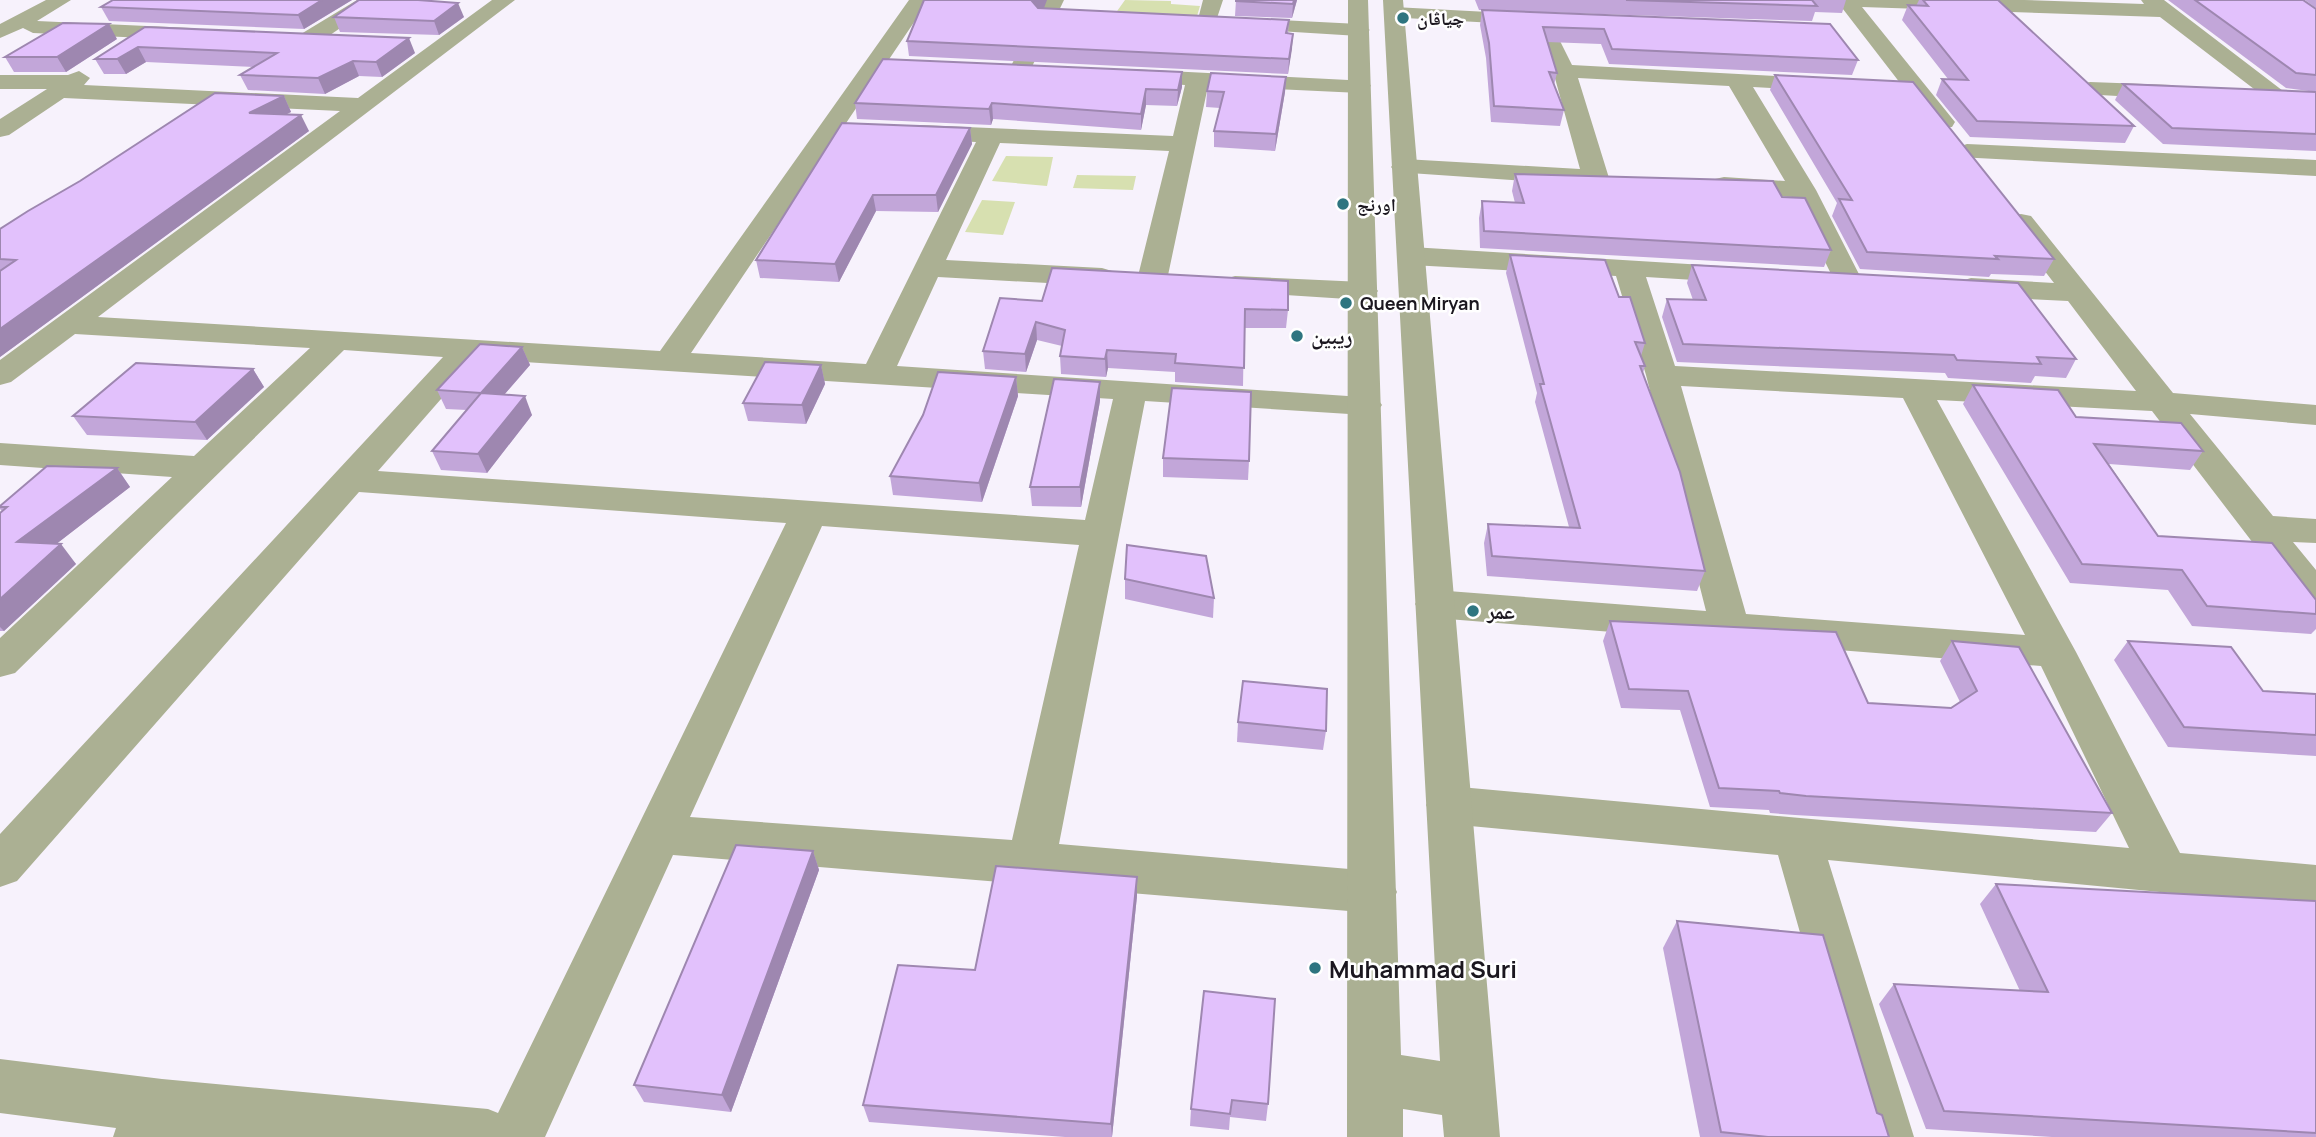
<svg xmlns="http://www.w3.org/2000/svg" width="2316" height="1137" font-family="Manrope,'Noto Naskh Arabic',sans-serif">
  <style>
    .green { fill: #d7e0b0 }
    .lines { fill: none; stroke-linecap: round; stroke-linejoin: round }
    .minor { fill: #abb093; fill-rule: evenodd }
    .tertiary { fill: #abb093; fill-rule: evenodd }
    .wall { fill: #c2a6d9 }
    .shaded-wall { fill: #9e87b0 }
    .building { fill: #e2c1fc; stroke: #9e87b0; stroke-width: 2 }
    .poi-dot { fill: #2e7580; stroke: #fff; stroke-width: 2.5 }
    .labels { text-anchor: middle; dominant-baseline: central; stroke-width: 5; stroke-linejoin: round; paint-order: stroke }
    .far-poi-label { font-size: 18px; font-weight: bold; fill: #1b171f; stroke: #fff; text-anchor: start }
    .poi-label { font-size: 21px; font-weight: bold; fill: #1b171f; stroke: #fff; text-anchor: start }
    .near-poi-label { font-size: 24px; font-weight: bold; fill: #1b171f; stroke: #fff; text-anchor: start }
  </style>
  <rect width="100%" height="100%" fill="#f7f2fc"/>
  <g class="green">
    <path d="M1125,0L1171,1V4L1200,6L1197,16L1115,14Z"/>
    <path d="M1006,156L1053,157L1047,186L992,181Z"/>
    <path d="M1077,175L1136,176L1133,190L1073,188Z"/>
    <path d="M982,200L1015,202L1003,235L965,232Z"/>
  </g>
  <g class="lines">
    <g class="minor">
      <path d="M46,0H71L37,21L191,28L202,34L191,40L33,33L23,28L0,38V24Z"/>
      <path d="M357,0H381L317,44H301L298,39L301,34Z"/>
      <path d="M492,0H515L98,317L660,351L909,0H929L691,353L866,364L976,142L920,139L911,137L908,132L911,127L920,125L1173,136L1185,85L1121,81L1118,76L1121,71L1129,69L1368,81L1371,86L1360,93L1208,86L1167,280L1162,286L1152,289L1142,286L1137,280L1169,151L1000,143L946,260L1102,268L1112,271L1117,277L1112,283L1102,286L938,277L897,366L1377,398L1382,405L1377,412L1365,415L1145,401L1059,844L1373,871L1390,877L1397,892L1390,907L1373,913L673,855L545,1137H113L116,1128L0,1113V1059L162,1079L488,1109L498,1113L786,523L359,492L17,881L0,887V834L443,357L344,350L15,673L0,677V638L172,477L0,465V443L194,456L310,348L75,334L11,382L0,385V360L340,111L64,98L9,135L0,137V119L47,89H0V75H68L79,71L90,78L84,85L358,98ZM476,359L1113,399L1085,520L378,471ZM822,526L1079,545L1012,840L690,817Z"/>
      <path d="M1044,0H1064L1028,75H1012L1009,70Z"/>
      <path d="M1203,0H1223L1214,27L1207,29L1197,23Z"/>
      <path d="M1836,0H2024L2144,4L2141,0H2164L2291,97L2287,102H2271L2160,17L1862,7L1955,122L1952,127H1934Z"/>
      <path d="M1394,7L1547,15L1572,65L1832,79L1835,84L1824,91L1753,87L1816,190L1862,280L1857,286L1847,289L1837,286L1793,197L1724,193L1715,191L1711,185L1715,179L1724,177L1785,181L1729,86L1578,78L1609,178L1605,184L1596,186L1395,172L1391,167L1395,162L1404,159L1580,169L1553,71L1532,25L1387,17L1384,13Z"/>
      <path d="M1237,18L1359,24L1370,30L1359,36L1230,28L1227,24L1230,20Z"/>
      <path d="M2090,82L2171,85L2179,87L2183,92L2179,97L2171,99L2082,94L2078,89L2082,84Z"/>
      <path d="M1967,144L2316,160V176L1958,157L1954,152L1958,147Z"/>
      <path d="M2021,214L2031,216L2173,393L2316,405V425L2190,414L2273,516L2316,519V543L2293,542L2316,570V611L2302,607L2152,411L1937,400L2076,652L2180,853L2316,865V907L1828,860L1914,1137H1858L1778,855L1449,824L1433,818L1426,805L1433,792L1449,786L2129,848L2041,666L1435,618L1421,614L1415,604L1421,594L1435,590L1706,611L1646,375L1616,276L1411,265L1401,262L1397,256L1401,250L1411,247L1753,268L1758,274L1753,280L1743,283L1646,277L1675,366L2136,391L2068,301L1971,296L1961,293L1956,287L1961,281L1971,278L2054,283L2007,222L2011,216ZM1681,386L1903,398L2025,635L1746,614Z"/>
      <path d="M1235,276L1363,282L1373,285L1378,291L1373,297L1363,300L1225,291L1220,285L1225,279Z"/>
    </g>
    <path class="tertiary" d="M1348,0H1368L1401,1055L1440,1061L1383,0H1403L1500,1137H1444L1442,1115L1403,1109V1137H1347Z"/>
  </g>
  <g class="wall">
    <path d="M352,0L304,29L109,21L101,7Z"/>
    <path d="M1236,0H1297L1292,18L1235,16Z"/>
    <path d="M1475,0H1846L1842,13L1815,12L1812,21L1479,10Z"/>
    <path d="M1919,0H1998L2134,126L2125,143L1970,137L1936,95L1942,79H1948L1902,20L1908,5L1916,6Z"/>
    <path d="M2168,0H2303L2316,9V92L2286,88Z"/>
    <path d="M2305,0H2316V8Z"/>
    <path d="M436,1L464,17L439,35L340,32L334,17Z"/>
    <path d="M1044,8L1289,20L1288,33L1293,34L1288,74L909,56L907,41Z"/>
    <path d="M1482,10L1858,60L1852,75L1609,64L1601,44L1547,42L1557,73L1554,85L1564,110L1560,126L1491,122L1486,58L1480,25Z"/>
    <path d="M145,27L415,53L382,77L359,76L325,94L248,90L240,75L254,67L146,62L126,74H104L95,59Z"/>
    <path d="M117,39L66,72H14L5,57Z"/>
    <path d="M1775,75L2054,259L2044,276L1991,274L1989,277L1860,269L1832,216L1837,203L1770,90Z"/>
    <path d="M1286,77L1285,92L1275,151L1214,147V131L1220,108L1206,107L1207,91Z"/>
    <path d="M2123,84L2316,92V151L2163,144L2115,100Z"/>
    <path d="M1182,87L1177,106L1146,105L1141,130L993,119L991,125L857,119L855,103Z"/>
    <path d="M284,96L291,112L286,114L309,131L0,357V229Z"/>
    <path d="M970,128L972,144L938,212L876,211L839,282L760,278L756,260Z"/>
    <path d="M1515,174L1782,197L1831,250L1824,267L1480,248L1479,218L1482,201L1515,203L1512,191Z"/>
    <path d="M1510,255L1619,297L1645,343L1641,356L1645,366L1643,373L1705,571L1697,591L1487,576L1484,543L1488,524L1569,527L1535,402L1537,393L1506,273Z"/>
    <path d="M1692,265L2076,359L2066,378L2035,376L2031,383L1948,378L1945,373L1677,362L1662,317L1667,299L1693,300L1687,283Z"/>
    <path d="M1042,301L1288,310L1286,328H1244L1243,386L1175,382V372L1108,368L1106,377L1061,374L1060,356L1062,346L1037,340L1026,372L985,369L983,351Z"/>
    <path d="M522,347L530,365L504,395L532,415L487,473L441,470L432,451L467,410L446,409L437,390Z"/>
    <path d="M821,365L825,384L806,424L748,421L743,403Z"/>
    <path d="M253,369L264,387L207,440L87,435L73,416Z"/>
    <path d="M1016,377L1018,396L982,502L893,495L890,476Z"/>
    <path d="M1973,385L2076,417L2203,451L2190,470L2109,464L2158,536L2316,600V629L2311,634L2192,626L2168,590L2070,583L1963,404Z"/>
    <path d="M1100,401L1081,507L1032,506L1030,487Z"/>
    <path d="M1163,458L1249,461L1248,480L1163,477Z"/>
    <path d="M117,468L130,487L56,544L76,564L4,631H0V513L2,511L0,509V506Z"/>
    <path d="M1125,579L1214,598L1213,618L1125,599Z"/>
    <path d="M1610,621L1868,703L1951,708L1960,702L1940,661L1952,641L2112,813L2096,832L1795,815L1770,813L1769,810L1710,807L1680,710L1621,708L1603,641Z"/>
    <path d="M2128,641L2263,691L2316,694V756L2168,747L2114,660Z"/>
    <path d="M1238,722L1326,731L1323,750L1237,742Z"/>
    <path d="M813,851L819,870L731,1112L644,1102L634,1085Z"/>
    <path d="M1996,884L2316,901V1137H2052L1926,1129L1879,1004L1894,984L2020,991L1980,904Z"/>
    <path d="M1137,896L1112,1137H1065L869,1122L863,1105L975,970Z"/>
    <path d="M1677,921L1877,1113L1889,1137H1700L1663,948Z"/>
    <path d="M1204,991L1268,1104L1266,1121L1230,1117L1229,1130L1190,1126L1191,1109Z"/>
  </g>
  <g class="shaded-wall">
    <path d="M322,0H352L304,29L298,15Z"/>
    <path d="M1034,0H1047L1044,8L1033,15L1032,1Z"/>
    <path d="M1294,0H1297L1292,18L1293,4Z"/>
    <path d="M458,3L464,17L439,35L434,21Z"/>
    <path d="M109,24L117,39L66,72L57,57Z"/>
    <path d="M1293,34L1292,49L1288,74L1289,59Z"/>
    <path d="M409,38L415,53L382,77L376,62Z"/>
    <path d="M138,47L146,62L126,74L117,59Z"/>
    <path d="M353,61L359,76L325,94L318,78Z"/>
    <path d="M1182,72V87L1177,106L1178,90Z"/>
    <path d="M1286,77L1285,92L1275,151L1276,134Z"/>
    <path d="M1146,89V105L1141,130V114Z"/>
    <path d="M284,96L291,112L257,129L249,113Z"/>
    <path d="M992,103L993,119L991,125L989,109Z"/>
    <path d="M301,115L309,131L0,357V329Z"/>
    <path d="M970,128L972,144L938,212L936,195Z"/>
    <path d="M873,195L876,211L839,282L835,264Z"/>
    <path d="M1036,322L1037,340L1026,372L1025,354Z"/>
    <path d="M522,347L530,365L489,412L481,393Z"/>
    <path d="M1107,350L1108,368L1106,377L1105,359Z"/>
    <path d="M821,365L825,384L806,424L802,405Z"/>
    <path d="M253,369L264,387L207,440L195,422Z"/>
    <path d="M1016,377L1018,396L982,502L979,483Z"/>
    <path d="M1100,382V401L1081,507L1080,487Z"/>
    <path d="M525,396L532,415L487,473L478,454Z"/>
    <path d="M117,468L130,487L33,562L17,542Z"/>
    <path d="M61,544L76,564L4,631L0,627V599Z"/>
    <path d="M813,851L819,870L731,1112L722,1095Z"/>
    <path d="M1137,877V896L1112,1137L1111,1124Z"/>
  </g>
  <g class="building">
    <path d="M113,0H322L298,15L101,7Z"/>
    <path d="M359,0H418L458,3L434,21L334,17Z"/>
    <path d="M924,0H1034L1032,1L1038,8L1289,20L1286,33L1293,34L1289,59L907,41Z"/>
    <path d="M1236,0H1294L1293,4L1236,1Z"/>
    <path d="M1626,0H1812L1817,6Z"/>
    <path d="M1923,0H1998L2134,126L1977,121L1942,79L1968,80L1908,5L1928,6Z"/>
    <path d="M2195,0H2303L2316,9V75L2296,73Z"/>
    <path d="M1482,10L1830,24L1858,60L1612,49L1604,29L1543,27L1557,73L1549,72L1564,110L1494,106L1489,43Z"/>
    <path d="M63,23L109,24L57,57H5Z"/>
    <path d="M145,27L409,38L376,62L353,61L318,78L240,75L277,53L138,47L117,59H95Z"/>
    <path d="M883,59L1182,72L1178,90L1146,89L1141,114L992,103L989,109L855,103Z"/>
    <path d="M1211,73L1286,77L1276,134L1214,131L1224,92L1207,91Z"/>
    <path d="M1775,75L1913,82L2054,259L1995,256L1998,259L1867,252L1839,199L1852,200Z"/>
    <path d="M2123,84L2316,92V134L2172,128Z"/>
    <path d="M215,93L284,96L249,113L301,115L0,329V271L16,260L0,259V229L28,211L80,181Z"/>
    <path d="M842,123L970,128L936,195H873L835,264L756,260Z"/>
    <path d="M1515,174L1773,181L1782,197L1805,198L1831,250L1484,231L1482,201L1524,203Z"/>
    <path d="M1510,255L1605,260L1619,297H1630L1645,343L1635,342L1645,366H1640L1680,472L1705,571L1492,556L1488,524L1580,528L1540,384H1544Z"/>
    <path d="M1692,265L2018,283L2076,359L2037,357L2041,364L1957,360L1954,355L1683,344L1667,299L1706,300Z"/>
    <path d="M1052,268L1288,281V310L1245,309L1244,368L1175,363L1176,354L1107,350L1105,359L1060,356L1065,330L1036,322L1025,354L983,351L1000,298L1042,301Z"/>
    <path d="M480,344L522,347L481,393L437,390Z"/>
    <path d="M765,362L821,365L802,405L743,403Z"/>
    <path d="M136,363L253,369L195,422L73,416Z"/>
    <path d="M938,372L1016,377L979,483L890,476L923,415Z"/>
    <path d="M1054,379L1100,382L1080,487H1030Z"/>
    <path d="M1973,385L2058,390L2076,417L2181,423L2203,451L2094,444L2158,536L2272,543L2316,600V614L2207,606L2182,570L2082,564Z"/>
    <path d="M1172,388L1251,392L1249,461L1163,458Z"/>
    <path d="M481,393L525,396L478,454L432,451Z"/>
    <path d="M47,466L117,468L17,542L61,544L0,599V513L7,507H0V506Z"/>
    <path d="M1127,545L1206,556L1214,598L1125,579Z"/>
    <path d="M1610,621L1836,632L1868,703L1951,708L1977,691L1952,641L2019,647L2112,813L1806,796L1780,793L1779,791L1719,788L1688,691L1629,689Z"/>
    <path d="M2128,641L2231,647L2263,691L2316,694V735L2184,727Z"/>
    <path d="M1243,681L1327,689L1326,731L1238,722Z"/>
    <path d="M736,845L813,851L722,1095L634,1085Z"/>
    <path d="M996,866L1137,877L1111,1124L863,1105L898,965L975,970Z"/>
    <path d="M1996,884L2316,901V1133L1944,1111L1894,984L2048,992Z"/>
    <path d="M1677,921L1823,935L1877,1113L1882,1115L1889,1137H1768L1721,1132Z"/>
    <path d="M1204,991L1275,999L1268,1104L1232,1100L1230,1114L1191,1109Z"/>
  </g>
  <g class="poi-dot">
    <circle cx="1403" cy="18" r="7"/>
    <circle cx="1343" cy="204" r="7"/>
    <circle cx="1346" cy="303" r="7"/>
    <circle cx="1297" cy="336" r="7"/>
    <circle cx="1473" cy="611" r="7"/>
    <circle cx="1315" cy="968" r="7"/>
  </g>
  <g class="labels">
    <g class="far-poi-label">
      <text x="1417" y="18">چياڤان</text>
      <text x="1357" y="204">اورنج</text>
      <text x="1360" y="303">Queen Miryan</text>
    </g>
    <g class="poi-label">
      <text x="1311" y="336">ريبين</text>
      <text x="1487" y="611">عمر</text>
    </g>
    <g class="near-poi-label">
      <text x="1329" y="968">Muhammad Suri</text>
    </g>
  </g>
</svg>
